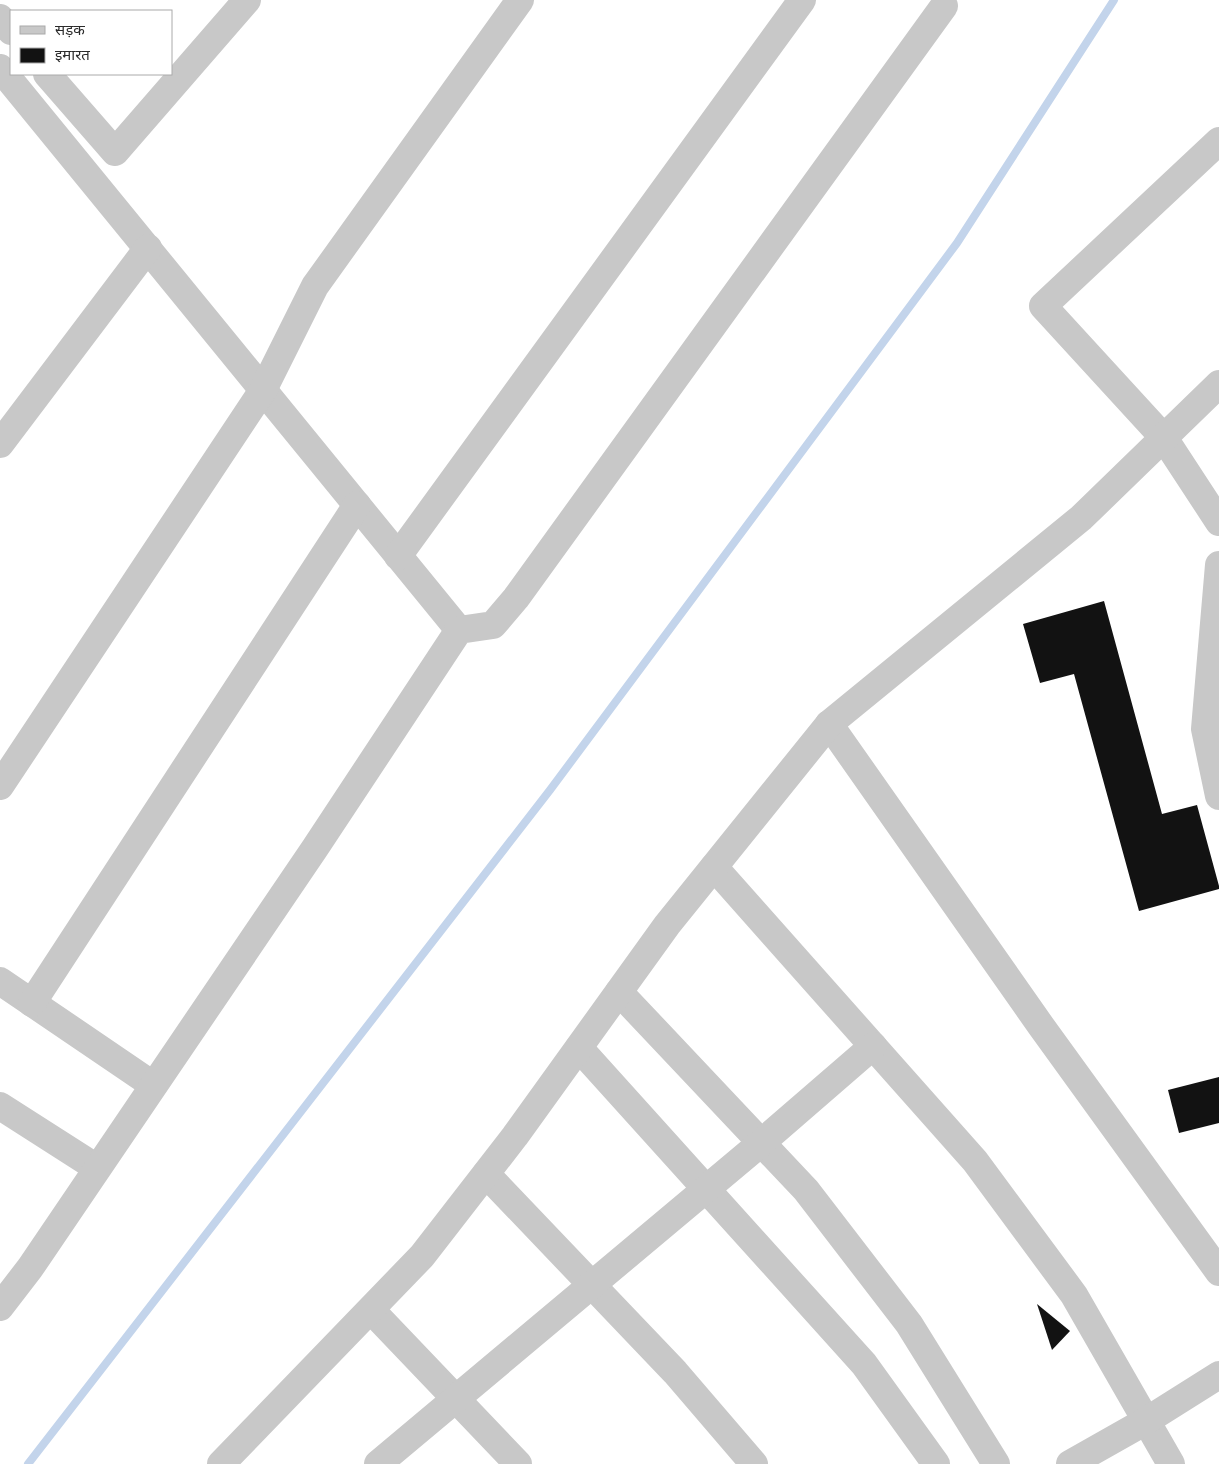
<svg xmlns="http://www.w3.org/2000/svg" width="1219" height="1464" font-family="'Open Sans','Noto Sans Devanagari',sans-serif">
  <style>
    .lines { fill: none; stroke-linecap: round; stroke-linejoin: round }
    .stream { stroke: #c3d4eb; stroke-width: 8 }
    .building { fill: #121212 }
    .minor { stroke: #c8c8c8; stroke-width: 28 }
  </style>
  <rect width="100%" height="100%" fill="#fff"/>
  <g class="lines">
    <path class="stream" d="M28,1464L550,790L957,243L1114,0"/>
  </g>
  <g class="building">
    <path d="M1104,601L1162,814L1197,805L1219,886V889L1139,911L1074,674L1040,683L1023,624Z"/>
    <path d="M1219,1077V1123L1179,1133L1168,1090Z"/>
    <path d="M1037,1304L1070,1331L1052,1350Z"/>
  </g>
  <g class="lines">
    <g class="minor">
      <path d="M0,18L11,31"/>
      <path d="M0,68L459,630"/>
      <path d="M47,74L115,152L247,0"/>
      <path d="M1219,141L1043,306L1164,438L1219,522"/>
      <path d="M0,444L148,248"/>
      <path d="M398,556L802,0"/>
      <path d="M1219,565L1205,729L1219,796"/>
      <path d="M829,724L1041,1026L1219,1272"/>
      <path d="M0,786L263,390L315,286L520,0"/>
      <path d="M714,867L975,1161L1074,1295L1171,1464"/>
      <path d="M0,981L153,1085"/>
      <path d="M619,992L806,1190L909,1324L996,1464"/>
      <path d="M32,1003L357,505"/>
      <path d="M579,1048L864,1364L936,1464"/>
      <path d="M0,1106L97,1168"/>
      <path d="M486,1174L675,1372L754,1464"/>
      <path d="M0,1307L30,1268L315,848L459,630L493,625L516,598L944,6"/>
      <path d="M371,1310L518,1464"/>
      <path d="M221,1464L422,1256L515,1136L667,925L829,724L1081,518L1219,384"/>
      <path d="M378,1464L761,1143L873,1046"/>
      <path d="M1070,1464L1146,1421L1219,1375"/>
    </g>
  </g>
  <rect x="10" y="10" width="162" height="65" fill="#ffffff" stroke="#aaaaaa"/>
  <rect x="20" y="26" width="25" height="8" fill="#c8c8c8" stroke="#aaaaaa"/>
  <text x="55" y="35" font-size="15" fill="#2b2b2b">सड़क</text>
  <rect x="20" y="48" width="25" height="15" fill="#121212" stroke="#aaaaaa"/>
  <text x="55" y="60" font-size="15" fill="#2b2b2b">इमारत</text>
</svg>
